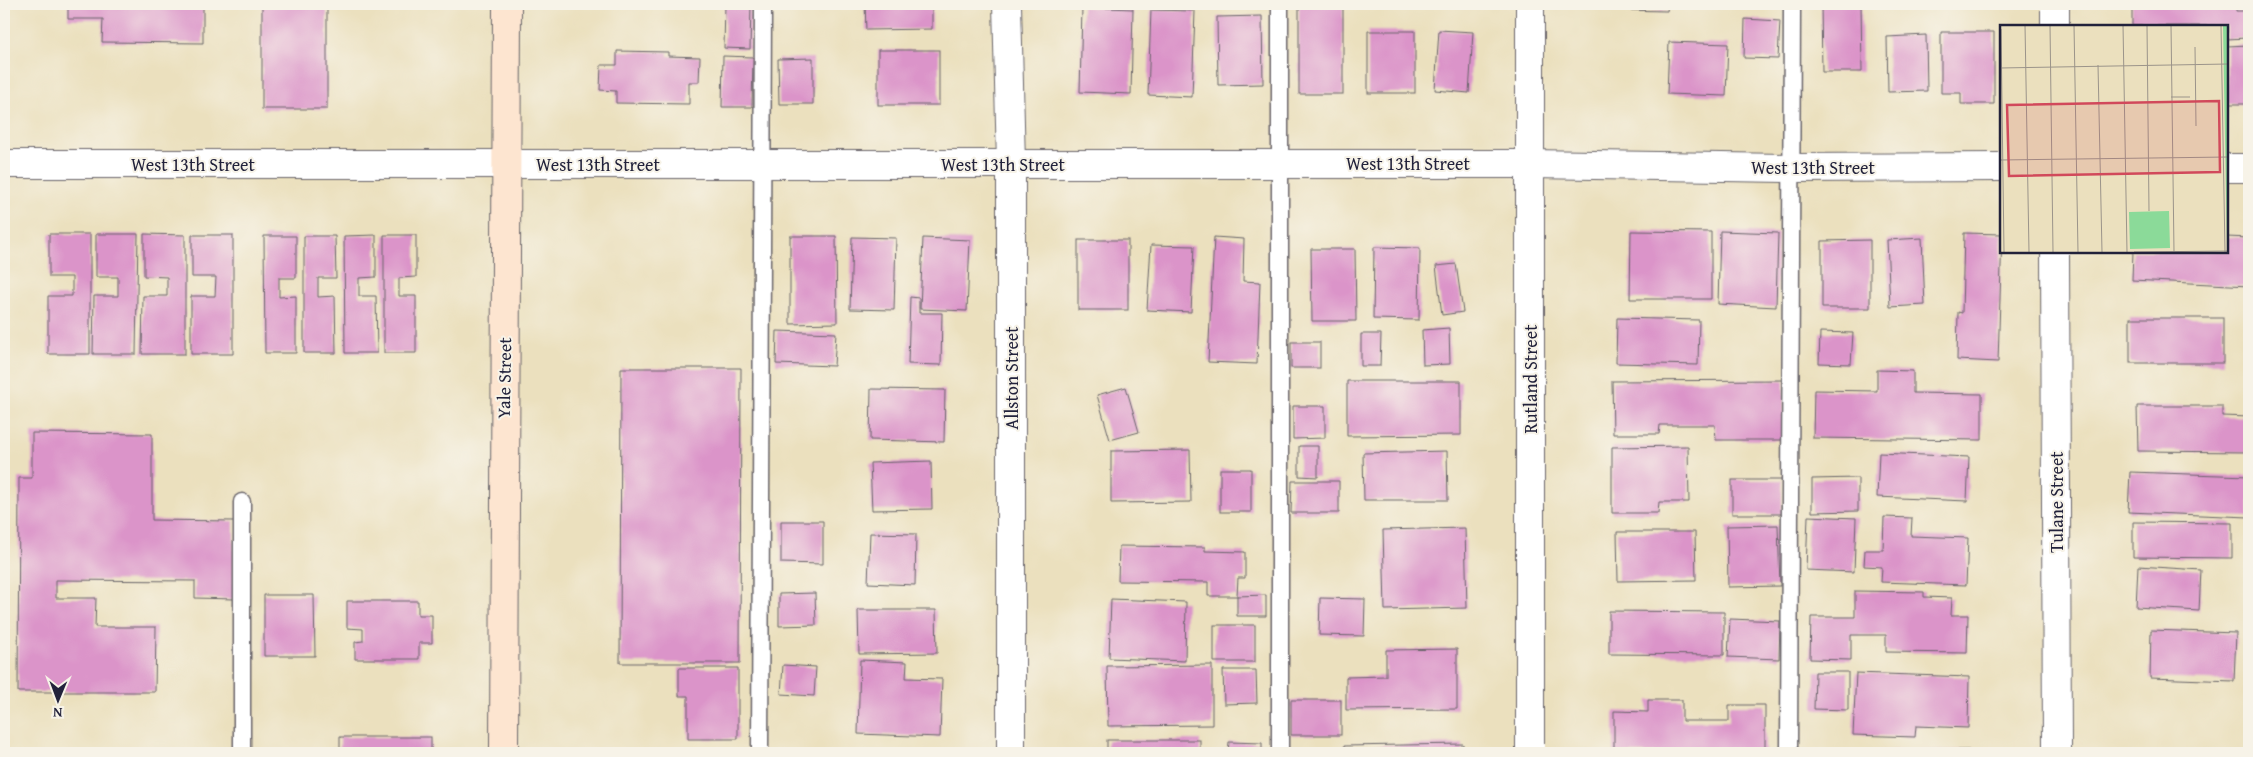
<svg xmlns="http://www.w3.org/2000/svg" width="2253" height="757" font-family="'Gentium Book Plus',serif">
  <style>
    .building { fill: #db94c9 }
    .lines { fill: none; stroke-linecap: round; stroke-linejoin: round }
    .service-casing { stroke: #686469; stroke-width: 19 }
    .minor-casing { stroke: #686469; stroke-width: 30 }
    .secondary-casing { stroke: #686469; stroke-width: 30 }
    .service { stroke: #fff; stroke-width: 16 }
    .minor { stroke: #fff; stroke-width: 28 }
    .secondary { stroke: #fde5d0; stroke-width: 28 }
    .labels { text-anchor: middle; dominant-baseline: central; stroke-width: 4; stroke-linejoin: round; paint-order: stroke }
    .street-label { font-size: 18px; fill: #22223b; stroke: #f7f3e8 }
    .inset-road { fill: none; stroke: #9b948a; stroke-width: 1 }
    .view { fill: #d1495b; fill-opacity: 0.15; stroke: #d1495b; stroke-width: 2.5 }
    .inset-edge { fill: none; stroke: #22223b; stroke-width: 2.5 }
  </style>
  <rect width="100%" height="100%" fill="#f7f3e8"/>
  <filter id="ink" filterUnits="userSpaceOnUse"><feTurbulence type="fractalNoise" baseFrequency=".02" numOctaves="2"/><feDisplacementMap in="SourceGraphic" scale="10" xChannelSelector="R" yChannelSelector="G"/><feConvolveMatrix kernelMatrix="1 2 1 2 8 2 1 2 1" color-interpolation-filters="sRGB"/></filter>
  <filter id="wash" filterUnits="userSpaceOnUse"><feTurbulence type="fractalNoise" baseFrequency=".0096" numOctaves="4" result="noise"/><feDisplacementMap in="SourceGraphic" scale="20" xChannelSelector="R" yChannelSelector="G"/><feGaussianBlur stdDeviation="1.12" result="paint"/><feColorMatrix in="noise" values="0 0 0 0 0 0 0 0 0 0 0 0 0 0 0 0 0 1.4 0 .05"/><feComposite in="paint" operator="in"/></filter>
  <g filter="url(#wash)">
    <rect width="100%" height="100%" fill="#ebe0be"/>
    <g id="blocks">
      <g class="building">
        <path d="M68,4H203V43L102,42L103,19H68Z"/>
        <rect x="262" y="4" width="65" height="105"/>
        <path d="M725,4H751L750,49L724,48Z"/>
        <rect x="808" y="4" width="46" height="2"/>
        <path d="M865,4H932V29L866,30Z"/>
        <rect x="1299" y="4" width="44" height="90"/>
        <path d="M1619,4H1668L1667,11L1618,10Z"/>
        <path d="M1821,4H1861L1862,72H1822Z"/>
        <path d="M2132,4H2236V11H2247V38L2227,39V26H2132Z"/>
        <path d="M1082,7L1133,9L1131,94L1080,92Z"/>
        <path d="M1151,10L1195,11L1192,97L1148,95Z"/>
        <path d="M1262,16L1263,84L1218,85L1217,17Z"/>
        <path d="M1745,19L1780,21L1778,59L1744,58Z"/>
        <path d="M1439,30L1473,32L1469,93L1435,90Z"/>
        <rect x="1368" y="31" width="47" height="62"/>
        <path d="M1941,32H1994V104H1961V93H1941Z"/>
        <path d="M1926,35L1927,91L1888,92L1887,37Z"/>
        <path d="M1669,42L1728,44L1726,96L1667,94Z"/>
        <path d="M2249,45V104H2227V46Z"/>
        <rect x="878" y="50" width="61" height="55"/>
        <path d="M617,51L668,52V56L700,57L699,82H689V104L616,103V91L600,90L601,65H617Z"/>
        <path d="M723,56L753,57L752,107H722Z"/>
        <path d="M813,58V104H779L778,59Z"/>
        <path d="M1631,231L1711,232V299H1630Z"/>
        <path d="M1720,231L1778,233L1776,307L1718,304Z"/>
        <path d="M1964,233L2002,234L1998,362L1957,360L1958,312L1962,313Z"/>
        <path d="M49,234H90V354H48V296H72V277H49Z"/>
        <path d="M96,234H138L136,354H93L94,296H118V277H96Z"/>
        <path d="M144,234L185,235V354H142L143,296H167V277L144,276Z"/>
        <path d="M192,235H233V354H191V296H215L216,277H192Z"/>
        <path d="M376,235V277L359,278V296H376L377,353H345L344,236Z"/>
        <path d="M384,235H416V277L399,278V296H416V353H384Z"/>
        <path d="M264,236H296V278H279V297L296,296V353H265Z"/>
        <path d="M304,236H335L336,278H318V297L335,296L336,353H304Z"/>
        <path d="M790,236H836L837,323L790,324Z"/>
        <path d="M852,237L896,238L894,310L850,309Z"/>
        <path d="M1214,237L1244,239L1243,281L1260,282L1257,364L1208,362Z"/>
        <path d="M2227,237L2249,238V286L2132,280L2133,251H2227Z"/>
        <path d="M923,238L970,240L967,311L920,309Z"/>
        <path d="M1922,238L1925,305L1890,307L1887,240Z"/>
        <rect x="1078" y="240" width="50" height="70"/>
        <path d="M1870,240V308H1822V241Z"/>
        <path d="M1151,245L1194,246L1191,312L1147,310Z"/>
        <path d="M1374,247L1420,248L1419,320L1373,319Z"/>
        <path d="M1311,249H1355L1356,321H1312Z"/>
        <path d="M1456,264L1463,312L1442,315L1436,266Z"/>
        <path d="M910,297L919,298V313H942L941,365L908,364Z"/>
        <path d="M1617,318L1699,320L1698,365L1616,363Z"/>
        <rect x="2130" y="318" width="93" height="45"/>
        <path d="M1449,328L1450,364L1423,365L1422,330Z"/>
        <path d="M777,331L836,333L834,366L776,364Z"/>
        <path d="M1820,332L1853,333L1851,364L1819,363Z"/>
        <path d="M1361,334H1381L1380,366H1361Z"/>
        <rect x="1291" y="342" width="29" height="26"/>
        <path d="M621,368H741L740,663H620Z"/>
        <path d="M1877,370L1913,371V393L1982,394V440L1813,438L1814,390L1877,391Z"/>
        <path d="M1784,380V440H1716L1715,425H1660L1659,434H1613L1612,381Z"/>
        <path d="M1347,381H1461V435L1347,436Z"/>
        <path d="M1126,387L1139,432L1110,440L1097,395Z"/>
        <path d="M871,389L945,390L944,442L870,440Z"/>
        <path d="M1293,406H1325V438L1293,439Z"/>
        <path d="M2137,406H2222V416L2249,417V452L2138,451Z"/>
        <path d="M32,433L152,434V520L234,521V599L195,598V581L56,580V598H96L95,627H156L155,692H18L19,478H32Z"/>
        <path d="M1299,446H1318V477L1299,476Z"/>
        <path d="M1688,446L1689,502H1659L1658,513H1612V447Z"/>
        <path d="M1190,450L1191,502L1111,503V451Z"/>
        <path d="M1447,451L1448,500H1364L1363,453Z"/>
        <path d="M1879,453L1969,457L1967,501L1877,497Z"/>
        <path d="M931,461L932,509L872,510L870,463Z"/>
        <rect x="1220" y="469" width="31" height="43"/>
        <path d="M2130,472L2249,476V517L2128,512Z"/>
        <path d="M1858,478V511L1812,512V479Z"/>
        <rect x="1732" y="480" width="50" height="34"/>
        <path d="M1292,481H1339V513H1291Z"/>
        <path d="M1808,516L1856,518L1854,572L1806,570Z"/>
        <path d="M1884,517L1912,518L1911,536L1968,538L1966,585L1881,582L1882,567L1864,566L1865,550H1883Z"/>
        <path d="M781,521H823V564L781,563Z"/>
        <path d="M2133,522L2232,523V558L2133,557Z"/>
        <path d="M1778,525L1780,586L1728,587L1727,526Z"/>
        <path d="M1465,528L1467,608L1385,610L1383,530Z"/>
        <path d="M1617,532H1695L1696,580L1618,581Z"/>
        <path d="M870,533L916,534L915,585L868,583Z"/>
        <path d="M1119,546L1205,547V551L1245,552V578H1238L1237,596H1208V582L1118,581Z"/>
        <path d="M2138,566L2201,570L2199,611L2136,607Z"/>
        <path d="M1855,591L1924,592V597L1952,598L1951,615H1968L1967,653L1886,652V635H1851V660L1810,659L1811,617H1855Z"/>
        <path d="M815,593L816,625L779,626V594Z"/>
        <path d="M264,595H314L315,656H264Z"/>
        <path d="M1266,595V616H1237V596Z"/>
        <path d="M1320,598L1365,599L1364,636L1319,635Z"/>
        <path d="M1111,599L1186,602L1185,661L1109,658Z"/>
        <path d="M347,601H418V615H432V643H419V659H355V642L363,641V629L347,628Z"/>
        <path d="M858,610H936L937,653L859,654Z"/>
        <path d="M1609,611L1724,612V655L1609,654Z"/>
        <path d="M1730,619L1780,621L1779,659L1728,657Z"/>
        <rect x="1214" y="625" width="41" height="37"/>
        <path d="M2151,630L2236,633L2234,681L2150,678Z"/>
        <path d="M1457,649V709L1346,710V677L1386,676V650Z"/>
        <path d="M860,660L907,662L906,678L942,679L940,737L858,734Z"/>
        <path d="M783,665L816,667L814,696L781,694Z"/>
        <path d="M1212,665V725L1108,726L1107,666Z"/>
        <path d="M679,668H738V739H688V696H679Z"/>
        <path d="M1223,670H1256L1257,703L1224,704Z"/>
        <path d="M1815,672H1848V710L1814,709Z"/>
        <path d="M1856,673L1969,677L1968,728L1916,726L1915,737L1853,735Z"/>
        <rect x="1291" y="700" width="50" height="35"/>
        <path d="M1648,700H1682V721H1729V705H1765V753H1614V711L1648,712Z"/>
        <rect x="340" y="737" width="91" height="16"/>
        <rect x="1107" y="740" width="93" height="13"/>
        <path d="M1229,742L1262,743V753H1228Z"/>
        <path d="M1463,744V753H1344V746Z"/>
        <path d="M1288,750H1324V753H1289Z"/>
        <path d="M1969,750V753H1870V751Z"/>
      </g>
    </g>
  </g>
  <g filter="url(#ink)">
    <use href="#blocks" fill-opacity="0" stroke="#686469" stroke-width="1"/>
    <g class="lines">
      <defs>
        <g id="service">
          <path d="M1280,4V753"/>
          <path d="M242,753V502"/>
          <path d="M760,753L763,4"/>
          <path d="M1789,753L1792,4"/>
        </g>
        <g id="minor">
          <path d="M1007,4L1011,164V753"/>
          <path d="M2055,4V26"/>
          <path d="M4,164H1530L1792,168L2002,167"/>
          <path d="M2227,168H2249"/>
          <path d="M2055,251L2057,753"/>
          <path d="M1530,753V4"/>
        </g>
        <path id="secondary" d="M504,753L507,4"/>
      </defs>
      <use href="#service" class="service-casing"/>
      <use href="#minor" class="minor-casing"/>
      <use href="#secondary" class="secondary-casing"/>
      <use href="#service" class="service"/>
      <use href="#minor" class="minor"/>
      <use href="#secondary" class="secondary"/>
    </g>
  </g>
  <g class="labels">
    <g class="street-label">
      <text x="1408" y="163">West 13th Street</text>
      <text x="193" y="164">West 13th Street</text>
      <text x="598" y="164">West 13th Street</text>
      <text x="1003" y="164">West 13th Street</text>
      <text x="1813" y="167">West 13th Street</text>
      <text transform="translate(504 378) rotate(-89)">Yale Street</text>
      <text transform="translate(1011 378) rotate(-90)">Allston Street</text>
      <text transform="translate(1530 379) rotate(-90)">Rutland Street</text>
      <text transform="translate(2056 502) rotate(-90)">Tulane Street</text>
    </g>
  </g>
  <g transform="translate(2000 25)">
    <rect width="228" height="228" fill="#ebe0be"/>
    <path d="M223,0H228L227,227ZM169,186L170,223L130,224L129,187Z" fill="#8bda99"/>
    <path class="inset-road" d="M25,0L29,227M50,0L53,227M74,0L78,227M123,0L127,227M171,0L174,227M221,0L225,227M147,1L149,186M1,4L4,227M195,22L196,101M98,40L102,227M0,43L228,39M171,72H190M0,135L228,132M134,227L228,226"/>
    <path class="view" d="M219,76L220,147L9,151L7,80Z"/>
    <rect width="228" height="228" class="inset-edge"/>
  </g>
  <rect width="2253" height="757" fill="none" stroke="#f7f3e8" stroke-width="20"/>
  <g transform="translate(58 700) rotate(181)" stroke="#f7f3e8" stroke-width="4" paint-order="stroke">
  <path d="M0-4L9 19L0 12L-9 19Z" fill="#22223b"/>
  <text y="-8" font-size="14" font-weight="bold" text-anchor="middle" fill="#22223b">N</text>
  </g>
</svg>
